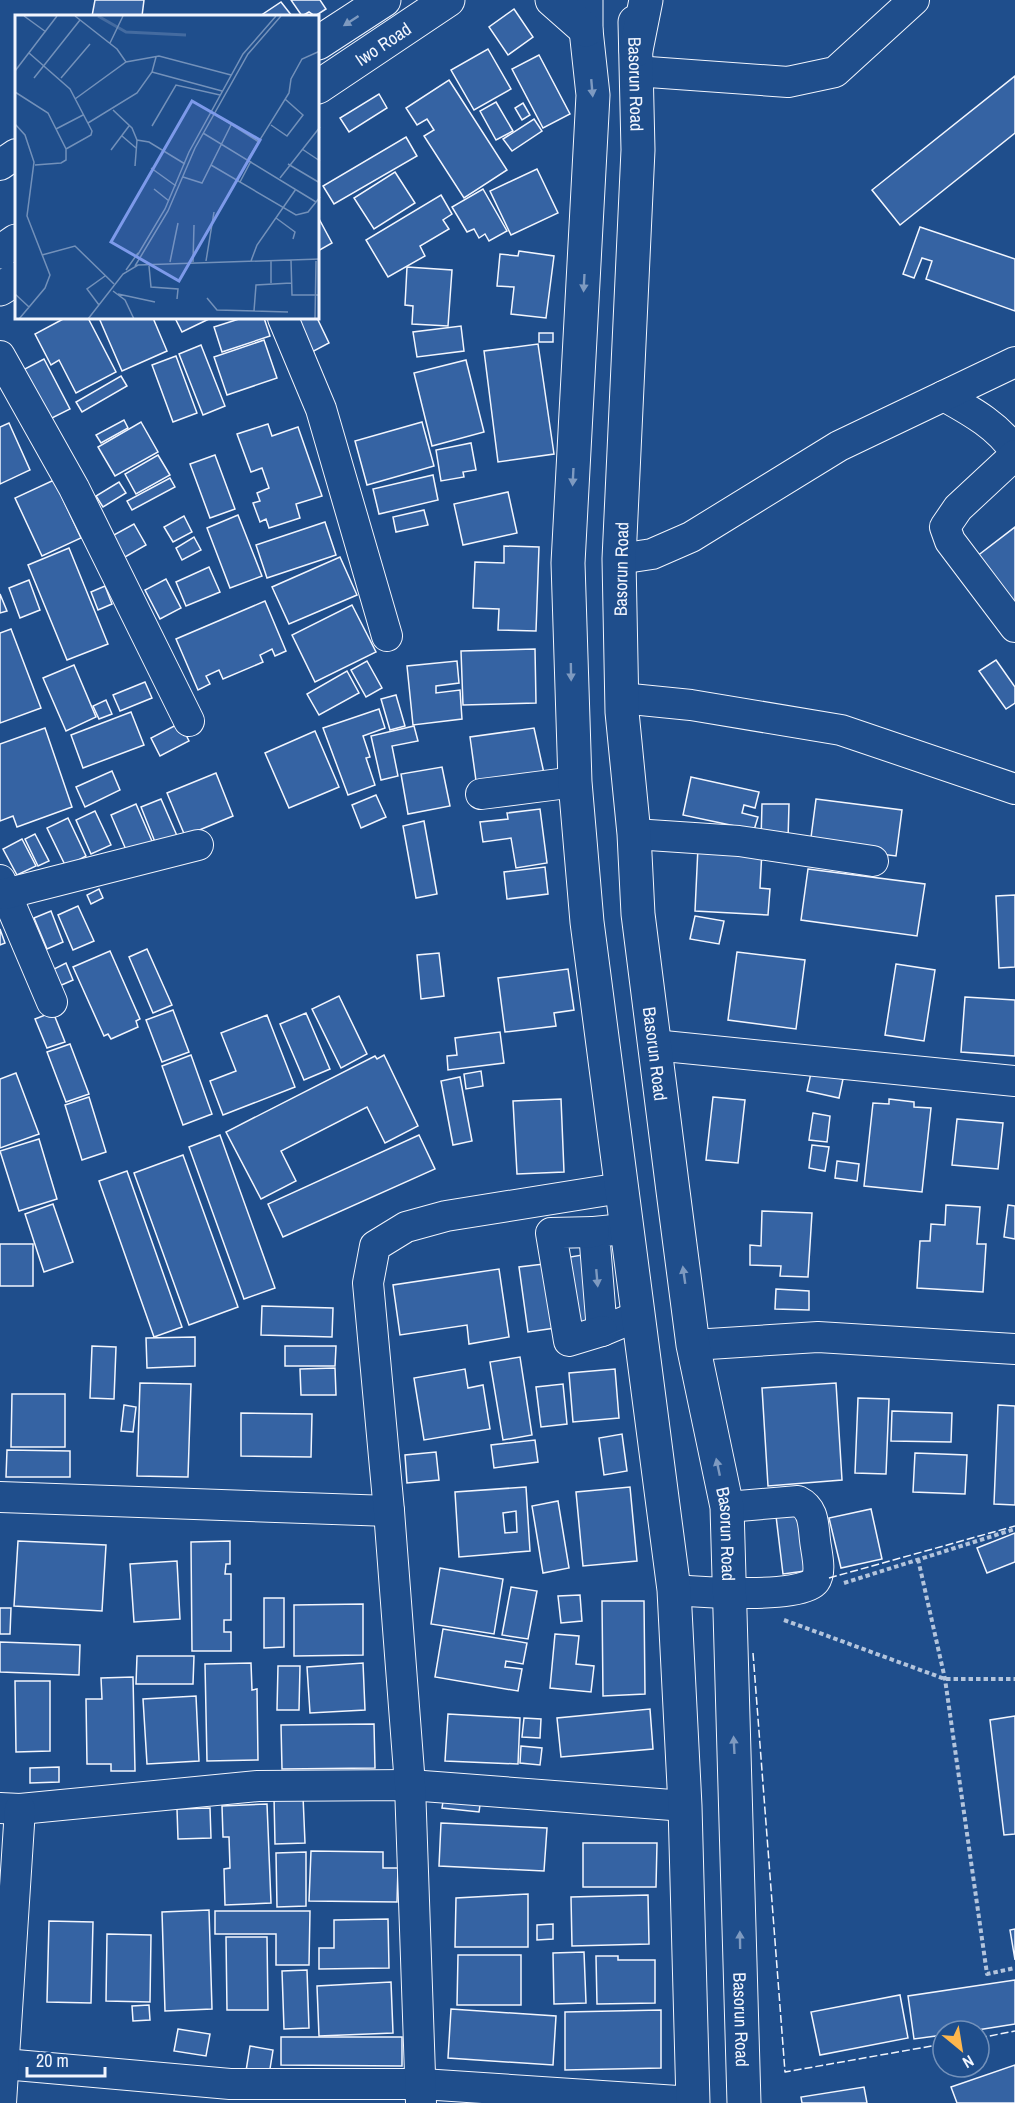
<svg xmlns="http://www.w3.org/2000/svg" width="1015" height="2103" font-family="'Archivo Narrow',sans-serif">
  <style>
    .building { fill: #3563a3; stroke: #f2f6ff; stroke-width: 1.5; fill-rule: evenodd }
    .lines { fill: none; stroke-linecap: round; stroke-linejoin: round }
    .minor-casing { stroke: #f2f6ff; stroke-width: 32 }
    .major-casing { stroke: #f2f6ff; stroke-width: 35 }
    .highway-casing { stroke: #f2f6ff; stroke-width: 35 }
    .path { stroke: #b3c4dc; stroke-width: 4; stroke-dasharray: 4.5 3; stroke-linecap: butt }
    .minor { stroke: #1f4e8c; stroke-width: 30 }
    .major { stroke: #1f4e8c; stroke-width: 33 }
    .highway { stroke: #1f4e8c; stroke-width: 33 }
    .fence { stroke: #f2f6ff; stroke-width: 1.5; stroke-dasharray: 8 3; stroke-linecap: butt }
    .oneway { fill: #7e9ac0 }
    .labels { text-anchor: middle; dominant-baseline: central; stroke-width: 4.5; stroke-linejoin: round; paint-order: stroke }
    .street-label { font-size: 18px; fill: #f2f6ff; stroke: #1f4e8c }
    .inset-river { fill: none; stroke: #446ba0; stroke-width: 3 }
    .inset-road { fill: none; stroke: #7391ba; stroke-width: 1.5 }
    .view { fill: #7d9aea; fill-opacity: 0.15; stroke: #7d9aea; stroke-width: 3 }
    .inset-edge { fill: none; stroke: #f2f6ff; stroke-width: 3 }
  </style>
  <rect width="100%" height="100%" fill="#1f4e8c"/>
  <g class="building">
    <path d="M95,0H144L142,16H92Z"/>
    <path d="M291,0H320L326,9L315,16L309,12L302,16Z"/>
    <path d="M281,2L292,16H260Z"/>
    <path d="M514,9L533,37L508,55L489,27Z"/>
    <path d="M488,49L511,89L474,110L451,70Z"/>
    <path d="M539,55L570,114L543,128L512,69Z"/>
    <path d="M1015,76V133L900,225L872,190Z"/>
    <path d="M449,80L507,170L464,198L424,136L434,130L427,119L417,125L406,108Z"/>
    <path d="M379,94L387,108L349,132L340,118Z"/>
    <path d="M496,102L513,131L496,140L480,111Z"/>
    <path d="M523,103L530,115L522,120L515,108Z"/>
    <path d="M534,119L542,131L512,151L503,139Z"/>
    <path d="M406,137L417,156L334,204L323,186Z"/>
    <path d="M537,169L558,213L511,235L490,191Z"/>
    <path d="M395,172L415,203L374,229L354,198Z"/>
    <path d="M483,189L507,231L489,241L485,234L479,238L474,229L467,232L452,207Z"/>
    <path d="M441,195L452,214L443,220L449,229L420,246L425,256L388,277L366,240Z"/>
    <path d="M318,217L332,243L318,251Z"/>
    <path d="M920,227L1015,259V311L926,279L932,261L922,258L914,278L903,274Z"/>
    <path d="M519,251L554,256L546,318L511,314L514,287L497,286L500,254L518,256Z"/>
    <path d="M407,267L452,270L448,326L412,324L413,306L405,305Z"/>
    <path d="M65,318H88L116,372L76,393L59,360L51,365L35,334Z"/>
    <path d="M99,318H153L167,351L122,371Z"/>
    <path d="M175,318H211L182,332Z"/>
    <path d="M242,318H264L270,336L222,352L214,327Z"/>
    <path d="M292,318H317L329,343L310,353Z"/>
    <path d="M461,326L464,351L417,357L413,332Z"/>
    <rect x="539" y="333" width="14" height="9"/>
    <path d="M264,340L277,378L227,395L214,357Z"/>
    <path d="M538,344L554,454L498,462L484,351Z"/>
    <path d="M201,345L225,406L203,415L179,354Z"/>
    <path d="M176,356L197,413L173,422L152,365Z"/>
    <path d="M44,359L70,409L44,422L19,372Z"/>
    <path d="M466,360L484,432L432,446L414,373Z"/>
    <path d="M121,376L127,386L82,412L76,402Z"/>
    <path d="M124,420L128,428L101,443L96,435Z"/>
    <path d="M141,422L158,452L115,476L98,447Z"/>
    <path d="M422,422L434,466L367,485L355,441Z"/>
    <path d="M9,423L30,470L0,484V427Z"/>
    <path d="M268,424L272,436L298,427L322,496L296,504L300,518L269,528L266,519L260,522L253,503L260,501L257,493L269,488L262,468L251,472L237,434Z"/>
    <path d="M471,443L476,470L463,472L464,477L441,481L436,450Z"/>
    <path d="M158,455L170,475L136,494L125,474Z"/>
    <path d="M215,455L235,509L210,518L190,464Z"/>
    <path d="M433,475L438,500L379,514L373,489Z"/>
    <path d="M170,478L175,487L132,510L127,501Z"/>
    <path d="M54,480L81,538L42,556L15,498Z"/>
    <path d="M119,482L126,493L103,507L96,496Z"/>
    <path d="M508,492L517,533L463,545L454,504Z"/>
    <path d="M424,510L428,525L396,532L393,517Z"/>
    <path d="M238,515L262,576L230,588L207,528Z"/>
    <path d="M184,516L192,532L173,542L164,527Z"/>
    <path d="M325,522L336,555L267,578L256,545Z"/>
    <path d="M134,524L146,545L125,557L112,536Z"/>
    <path d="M1015,527V602L972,560Z"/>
    <path d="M194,537L201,550L182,560L176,548Z"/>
    <path d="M504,546L539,547L536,631L498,630L499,609L473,608L475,562L504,563Z"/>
    <path d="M69,548L108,644L67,660L28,565Z"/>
    <path d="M340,557L357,595L289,624L272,587Z"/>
    <path d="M209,567L220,592L186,606L176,582Z"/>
    <path d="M166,579L181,608L160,619L145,590Z"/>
    <path d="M29,580L40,610L20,618L9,588Z"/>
    <path d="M105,586L112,604L98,610L91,592Z"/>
    <path d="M0,594L7,611L0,613Z"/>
    <path d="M265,601L286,651L275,656L272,649L260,655L263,662L223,679L219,670L206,676L210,684L198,690L176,639Z"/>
    <path d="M352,605L376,652L315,682L292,635Z"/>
    <path d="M11,629L41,708L0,723V633Z"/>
    <path d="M535,649L536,703L463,705L461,651Z"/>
    <path d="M996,660L1015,687V703L1006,709L979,671Z"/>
    <path d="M367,661L382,688L366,697L351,670Z"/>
    <path d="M457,661L459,683L436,686V693L460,690L462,719L413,725L407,666Z"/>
    <path d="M74,665L96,717L66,731L43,678Z"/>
    <path d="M347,671L359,693L319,715L307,694Z"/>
    <path d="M145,682L152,698L120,711L113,695Z"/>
    <path d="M396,695L405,726L390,730L381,699Z"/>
    <path d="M106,700L112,714L99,719L93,706Z"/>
    <path d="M379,709L385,728L363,736L370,757L366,758L375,785L348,795L323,728Z"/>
    <path d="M131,712L144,745L83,768L71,735Z"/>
    <path d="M180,723L189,741L160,756L151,738Z"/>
    <path d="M414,726L418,741L392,746L398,776L381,780L371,736Z"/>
    <path d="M45,728L72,807L17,827L13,816L0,821V744Z"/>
    <path d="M534,728L545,778L477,788L470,737Z"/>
    <path d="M315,731L339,787L289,808L265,753Z"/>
    <path d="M442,767L450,806L408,814L401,774Z"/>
    <path d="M112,771L120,790L85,807L76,787Z"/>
    <path d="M216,773L233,816L185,836L167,793Z"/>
    <path d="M691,777L759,792L755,808L744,805L742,813L758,817L754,830L683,815Z"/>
    <path d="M376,795L386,817L361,828L352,805Z"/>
    <path d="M161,799L178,838L157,847L141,807Z"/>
    <path d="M816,799L902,810L896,856L810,845Z"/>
    <path d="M136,804L155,848L130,859L111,815Z"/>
    <path d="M762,804H789L788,840H761Z"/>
    <path d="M540,809L547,863L516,868L511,838L483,842L480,822L508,819L507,813Z"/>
    <path d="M95,811L111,845L91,854L76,820Z"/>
    <path d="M68,818L86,856L66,867L47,828Z"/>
    <path d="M424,821L437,894L416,898L403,826Z"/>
    <path d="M35,834L49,861L38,866L25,839Z"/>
    <path d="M22,839L36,866L17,875L3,849Z"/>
    <path d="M698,847L762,850L760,888L770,889L768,915L695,911Z"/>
    <path d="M545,867L548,894L507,899L504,872Z"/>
    <path d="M808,869L925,884L917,936L801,920Z"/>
    <path d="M99,889L103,898L91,904L87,895Z"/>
    <path d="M1015,895V967L999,968L996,896Z"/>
    <path d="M78,906L94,941L73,950L58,915Z"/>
    <path d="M51,911L63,942L47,949L34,918Z"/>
    <path d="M695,916L724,921L719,944L690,939Z"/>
    <path d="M0,929L5,943L0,945Z"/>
    <path d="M147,949L172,1005L153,1013L129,957Z"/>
    <path d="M110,951L140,1019L136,1021L138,1027L111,1039L108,1034L104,1036L73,967Z"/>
    <path d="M737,952L805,960L796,1029L728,1020Z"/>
    <path d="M439,953L444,996L421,999L417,955Z"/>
    <path d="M66,963L73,980L57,987L50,971Z"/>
    <path d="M896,964L935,970L924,1041L885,1035Z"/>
    <path d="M568,969L574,1010L554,1013L556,1026L505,1032L498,978Z"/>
    <path d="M339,996L367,1054L341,1068L312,1009Z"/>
    <path d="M965,997L1015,1000V1056L961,1052Z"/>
    <path d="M173,1010L189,1052L162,1062L146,1020Z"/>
    <path d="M53,1012L65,1042L47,1048L35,1019Z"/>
    <path d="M306,1013L330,1069L304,1080L280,1024Z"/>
    <path d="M267,1015L295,1087L223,1115L210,1081L236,1071L221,1033Z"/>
    <path d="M500,1032L504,1063L448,1070L447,1056L457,1055L455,1038Z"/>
    <path d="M70,1044L89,1094L66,1102L47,1052Z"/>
    <path d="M191,1055L212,1114L183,1125L162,1066Z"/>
    <path d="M384,1055L418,1126L385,1143L367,1107L281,1151L296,1181L261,1199L226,1132L375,1056L377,1059Z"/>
    <path d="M481,1071L483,1086L466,1089L464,1074Z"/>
    <path d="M16,1073L39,1134L0,1148V1079Z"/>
    <path d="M811,1073L843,1079L839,1098L807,1091Z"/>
    <path d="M460,1077L472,1141L453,1145L441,1081Z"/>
    <path d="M89,1097L106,1152L82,1160L65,1105Z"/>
    <path d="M713,1097L745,1100L738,1163L706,1160Z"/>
    <path d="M561,1099L564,1172L517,1174L513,1101Z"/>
    <path d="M889,1099L914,1102V1107L931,1108L922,1192L864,1186L873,1103L889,1104Z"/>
    <path d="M813,1113L830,1116L827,1142L809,1140Z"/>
    <path d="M957,1119L1003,1123L998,1169L952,1165Z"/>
    <path d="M220,1135L275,1288L244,1299L189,1147Z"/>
    <path d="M419,1135L435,1169L283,1237L268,1204Z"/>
    <path d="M39,1139L57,1199L19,1211L0,1151Z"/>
    <path d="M812,1145L829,1147L825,1171L809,1168Z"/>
    <path d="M183,1155L238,1307L189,1325L134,1173Z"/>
    <path d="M837,1161L859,1164L857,1181L835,1178Z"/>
    <path d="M127,1171L182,1327L154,1337L99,1181Z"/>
    <path d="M53,1204L73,1262L44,1272L25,1214Z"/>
    <path d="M946,1205L980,1207L977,1244H986L983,1292L917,1288L920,1241H930L931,1224L945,1225Z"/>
    <path d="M1008,1205L1015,1206V1239L1004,1237Z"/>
    <path d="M762,1211L812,1213L808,1277L780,1276L781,1266L750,1265V1245L761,1246Z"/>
    <rect x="0" y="1244" width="33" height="42"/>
    <path d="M588,1254L599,1325L575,1328L564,1258Z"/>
    <path d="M552,1263L555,1328L528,1332L519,1267Z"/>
    <path d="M499,1269L509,1337L469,1344L467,1325L400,1335L393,1285Z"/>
    <path d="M776,1289L809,1291V1310L775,1309Z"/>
    <path d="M262,1306L333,1308L332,1337L261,1335Z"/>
    <path d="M195,1337V1366L147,1368L146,1338Z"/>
    <path d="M92,1346L116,1347L114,1399L90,1398Z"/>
    <path d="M285,1346H336L335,1366H285Z"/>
    <path d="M520,1357L532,1435L503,1440L490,1362Z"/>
    <path d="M335,1368L336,1395H301L300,1369Z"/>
    <path d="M465,1369L468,1388L483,1385L490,1429L424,1440L414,1378Z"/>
    <path d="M615,1369L619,1418L573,1422L569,1373Z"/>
    <path d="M140,1383L191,1384L188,1477L137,1476Z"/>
    <path d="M836,1383L842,1480L768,1486L762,1388Z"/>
    <path d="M563,1384L567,1424L541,1427L536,1387Z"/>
    <path d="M12,1394H65V1447H11Z"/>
    <path d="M858,1398L889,1399L886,1474L855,1473Z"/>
    <path d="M124,1405L136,1407L133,1432L121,1431Z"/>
    <path d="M998,1405L1015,1406V1505L994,1504Z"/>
    <path d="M892,1411L952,1413L951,1442L891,1441Z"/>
    <path d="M241,1413L312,1414L311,1457L241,1456Z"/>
    <path d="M622,1434L627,1471L604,1475L599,1438Z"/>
    <path d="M535,1440L538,1462L494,1468L491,1445Z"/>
    <path d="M7,1450L70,1451V1477H6Z"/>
    <path d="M436,1452L439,1480L407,1483L405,1455Z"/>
    <path d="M915,1453L967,1455L965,1494L913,1492Z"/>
    <path d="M526,1487L530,1551L459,1557L455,1492ZM516,1511L517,1532L505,1533L503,1513Z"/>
    <path d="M630,1487L637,1561L583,1566L576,1492Z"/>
    <path d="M558,1501L569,1568L543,1573L532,1506Z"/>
    <path d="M871,1509L882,1559L841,1568L829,1518Z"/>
    <path d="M798,1513L805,1571L783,1574L776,1516Z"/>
    <path d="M1015,1533V1562L987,1573L977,1548Z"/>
    <path d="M18,1541L106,1545L102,1611L14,1606Z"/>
    <path d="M230,1541V1564H226L225,1574H231V1620H224V1632H231V1651H192L191,1542Z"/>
    <path d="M177,1561L180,1619L134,1622L130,1564Z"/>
    <path d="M440,1568L503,1579L494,1634L431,1624Z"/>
    <path d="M511,1587L537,1591L528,1639L502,1635Z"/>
    <path d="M580,1595L582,1621L561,1623L558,1596Z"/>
    <path d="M264,1598H284V1647L264,1648Z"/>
    <path d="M602,1601H644L645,1694L603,1696Z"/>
    <path d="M363,1604V1655L294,1656V1605Z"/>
    <path d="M0,1608H11L10,1634H0Z"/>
    <path d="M443,1629L527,1643L523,1664L506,1661L505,1667L522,1669L518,1691L435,1677Z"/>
    <path d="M555,1634L579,1636L576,1664L594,1666L591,1692L550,1688Z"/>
    <path d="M0,1642L80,1645L79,1675L0,1672Z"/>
    <path d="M137,1656H194L193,1684H136Z"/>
    <path d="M251,1663L252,1690L257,1689L258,1760L207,1761L205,1664Z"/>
    <path d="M363,1663L365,1710L310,1713L307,1667Z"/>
    <path d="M278,1666H300L299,1710H277Z"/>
    <path d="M133,1677L135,1771H111V1764H87L86,1699H102L101,1678Z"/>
    <path d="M15,1681H50V1751L16,1752Z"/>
    <path d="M196,1696L199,1761L147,1764L143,1699Z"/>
    <path d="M650,1709L653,1749L561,1757L557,1718Z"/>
    <path d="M448,1714L520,1718L518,1764L445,1761Z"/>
    <path d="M1015,1716V1834L1004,1835L990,1720Z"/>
    <path d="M524,1718L541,1719L540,1738L522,1737Z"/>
    <path d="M374,1724L375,1768L282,1769L281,1725Z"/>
    <path d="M521,1746L542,1748L540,1765L520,1763Z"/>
    <path d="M59,1767V1782L30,1783V1768Z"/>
    <path d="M444,1795L481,1798L479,1812L442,1808Z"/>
    <path d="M303,1796L305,1843L275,1844L274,1797Z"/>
    <path d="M267,1804L271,1903L225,1905L224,1869L230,1868L229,1837H223L222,1806Z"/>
    <path d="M210,1808L211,1838L178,1839L177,1809Z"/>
    <path d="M441,1823L547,1828L544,1871L439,1866Z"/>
    <path d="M583,1843H657L656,1887H583Z"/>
    <path d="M311,1851L383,1852V1868H398L397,1902L309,1901Z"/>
    <path d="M306,1852V1906L277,1907L276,1853Z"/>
    <path d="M528,1894V1947H455L456,1898Z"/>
    <path d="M648,1895L649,1944L572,1946L571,1897Z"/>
    <path d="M209,1910L212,2009L165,2011L162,1912Z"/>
    <path d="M215,1911H310L309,1965H276V1934H215Z"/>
    <path d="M388,1919L389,1968L319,1969V1948H334V1920Z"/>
    <path d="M49,1921L93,1922L91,2003L47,2002Z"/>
    <path d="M553,1924V1939L537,1940V1925Z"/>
    <path d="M1015,1929V1960L1010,1930Z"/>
    <path d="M107,1934L151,1935L150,2002L106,2001Z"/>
    <path d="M226,1937H267L268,2010H227Z"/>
    <path d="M584,1952L586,2003L554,2004L553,1953Z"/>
    <path d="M458,1955H521V2005H457Z"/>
    <path d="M596,1956H618V1960H655V2003L597,2004Z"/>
    <path d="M307,1970L309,2028L284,2029L282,1971Z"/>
    <path d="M1015,1980V2024L971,2031H943V2035L914,2039L908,1996Z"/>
    <path d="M391,1982L393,2033L319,2036L317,1986Z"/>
    <path d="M900,1995L908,2038L820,2055L811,2012Z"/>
    <path d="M149,2005L150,2020L133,2021L132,2006Z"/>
    <path d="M451,2009L556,2016L553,2065L448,2058Z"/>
    <path d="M661,2010V2068L565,2070V2012Z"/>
    <path d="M178,2029L210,2034L206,2056L174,2051Z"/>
    <path d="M281,2037H402V2066L281,2065Z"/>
    <path d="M250,2046L273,2050L269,2075L246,2071Z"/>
    <path d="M1015,2065V2103H957L951,2087Z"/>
    <path d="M864,2087L867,2103H802L801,2097Z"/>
  </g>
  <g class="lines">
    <defs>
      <g id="minor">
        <path d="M635,71L788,82L835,72L914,0"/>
        <path d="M0,165L16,154"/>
        <path d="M283,318L321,409L387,636"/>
        <path d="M0,356L74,488L189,721"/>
        <path d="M944,396C969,410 999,426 1015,452"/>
        <path d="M1015,455L958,508L945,527L950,541L1015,627"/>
        <path d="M619,559L652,554L691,537L839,446L1015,362"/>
        <path d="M621,698L691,705L841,730L1015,789"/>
        <path d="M481,794L575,782"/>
        <path d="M634,834L739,841L873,861"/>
        <path d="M0,880L52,1002"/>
        <path d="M5,894L198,845"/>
        <path d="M654,1045L1015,1081"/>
        <path d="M614,1230L594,1232L602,1331L638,1316"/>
        <path d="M594,1232L551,1233L569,1341L602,1331"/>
        <path d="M693,1345L818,1337L1015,1349"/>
        <path d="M0,1497L389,1511"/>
        <path d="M674,1590C698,1592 802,1599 815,1581C822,1571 816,1551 815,1540C813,1523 814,1509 798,1501L727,1507"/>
        <path d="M0,1808L20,1809L258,1786L410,1785L685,1806"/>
        <path d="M4,2064L230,2084H422L693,2102"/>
        <path d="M1,2103L20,1809"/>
        <path d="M421,2103L410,1785L389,1511L368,1283L375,1246L406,1227L446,1216L621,1188"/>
      </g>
      <g id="major">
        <path d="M586,0V30L593,95L568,563L575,782L587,922L674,1590L685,1806L693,2103"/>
        <path id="s1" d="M635,22L638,150L619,559L622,712L634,834L638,914L673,1191L693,1345L727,1507L744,2103"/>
      </g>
      <g id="highway">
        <path d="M552,0L586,30"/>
        <path d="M318,43L384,0"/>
        <path d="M636,50L646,0"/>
        <path id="s2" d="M318,87L448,0"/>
        <path d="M0,252L16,241"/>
        <path d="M0,289L16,279"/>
      </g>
    </defs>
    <use href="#minor" class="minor-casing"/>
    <use href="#major" class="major-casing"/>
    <use href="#highway" class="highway-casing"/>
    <g class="path">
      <path d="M42,16V14"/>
      <path d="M918,1559L945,1679L987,1974L1015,1968"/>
      <path d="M844,1583L1015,1529"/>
      <path d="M784,1620L945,1679H1015"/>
    </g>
    <use href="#minor" class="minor"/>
    <use href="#major" class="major"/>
    <use href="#highway" class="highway"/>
    <g class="fence">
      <path d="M829,1578L1015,1526"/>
      <path d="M753,1653L785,2072L943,2044"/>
      <path d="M979,2038L1015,2031"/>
    </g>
  </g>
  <defs><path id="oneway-solid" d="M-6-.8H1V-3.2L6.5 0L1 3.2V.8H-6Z" transform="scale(1.5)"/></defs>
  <g class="oneway">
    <use href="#oneway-solid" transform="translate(351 21) rotate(147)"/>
    <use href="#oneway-solid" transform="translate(592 88) rotate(85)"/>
    <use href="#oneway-solid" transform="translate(584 283) rotate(93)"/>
    <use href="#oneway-solid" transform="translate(573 477) rotate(93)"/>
    <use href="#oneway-solid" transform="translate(571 672) rotate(89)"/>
    <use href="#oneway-solid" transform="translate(684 1275) rotate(-98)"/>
    <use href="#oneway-solid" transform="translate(597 1278) rotate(85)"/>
    <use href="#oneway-solid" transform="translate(718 1467) rotate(-102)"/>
    <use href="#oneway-solid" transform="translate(734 1745) rotate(-93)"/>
    <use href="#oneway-solid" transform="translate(740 1940) rotate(-91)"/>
  </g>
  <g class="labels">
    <g class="street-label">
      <text stroke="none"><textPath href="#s2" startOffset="78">Iwo Road</textPath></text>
      <text stroke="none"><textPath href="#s1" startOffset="62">Basorun Road</textPath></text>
      <text transform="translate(621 569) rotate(-89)">Basorun Road</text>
      <text stroke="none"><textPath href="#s1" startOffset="1034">Basorun Road</textPath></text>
      <text stroke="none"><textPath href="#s1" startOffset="1520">Basorun Road</textPath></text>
      <text stroke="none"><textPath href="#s1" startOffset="2006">Basorun Road</textPath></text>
    </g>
  </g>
  <g transform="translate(15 15)">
    <rect width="304" height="304" fill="#1f4e8c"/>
    <path class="inset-river" d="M83,1L111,17L171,20"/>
    <path class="inset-road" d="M9,1L31,17M60,1L102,34L111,47M95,28L108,1M14,38L55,74L77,116L76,120L51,134M0,56L42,1M137,57L207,76M19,63L65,5M46,63L75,29M0,77L33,98L51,134V145L46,148L20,150M60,84L111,47L144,41L216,60M98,95L117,113L122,125L134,127L170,149M200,99L244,127M73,108L122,78L137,57L141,42M0,109L10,120L19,147L12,201L35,260L30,273L4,304M256,110L272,121L288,100L270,84M137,111L161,70L205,80M41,114L68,100M188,118L301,187M107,121L121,133M287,134L305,146M96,135L114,111M233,144L274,78L276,64L287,44L305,36M273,149L305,168M196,150L281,200L293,197L305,182M120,151L122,125M136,153L161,171M168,162L187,168L216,110M265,163L305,112M225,167L236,146M139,174L154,186M261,203L280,217L278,224M27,240L60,231L99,269M122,241L150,194L174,137L228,39L261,1M276,245L277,280H305M191,246L199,197M236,246L242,230L281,174M256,246V268M155,247L163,208M178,247L179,210M120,251L153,196L180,133L233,39L266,1M134,251L136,272L163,274L162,284M111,255L123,238M98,276L110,285L119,304M0,279L14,292M103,279L140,287M192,283L202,295L273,297M84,290L72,274L90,261M239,296L241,270L276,268M73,304L108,259L123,250L305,244M300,304L301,246"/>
    <path class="view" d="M177,86L245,125L164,266L96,227Z"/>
    <rect width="304" height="304" class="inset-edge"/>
  </g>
  <g transform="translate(961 2049) rotate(150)"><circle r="28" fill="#1f4e8c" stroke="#7391ba" stroke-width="1.5"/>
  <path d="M0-4.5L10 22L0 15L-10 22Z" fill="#ffb74d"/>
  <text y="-9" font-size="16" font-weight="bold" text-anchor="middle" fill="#f2f6ff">N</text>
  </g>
  <path d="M27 2067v9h78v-9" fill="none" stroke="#f2f6ff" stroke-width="3"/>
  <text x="36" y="2067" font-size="18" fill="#f2f6ff" stroke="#1f4e8c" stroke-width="4.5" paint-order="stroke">20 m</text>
</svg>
